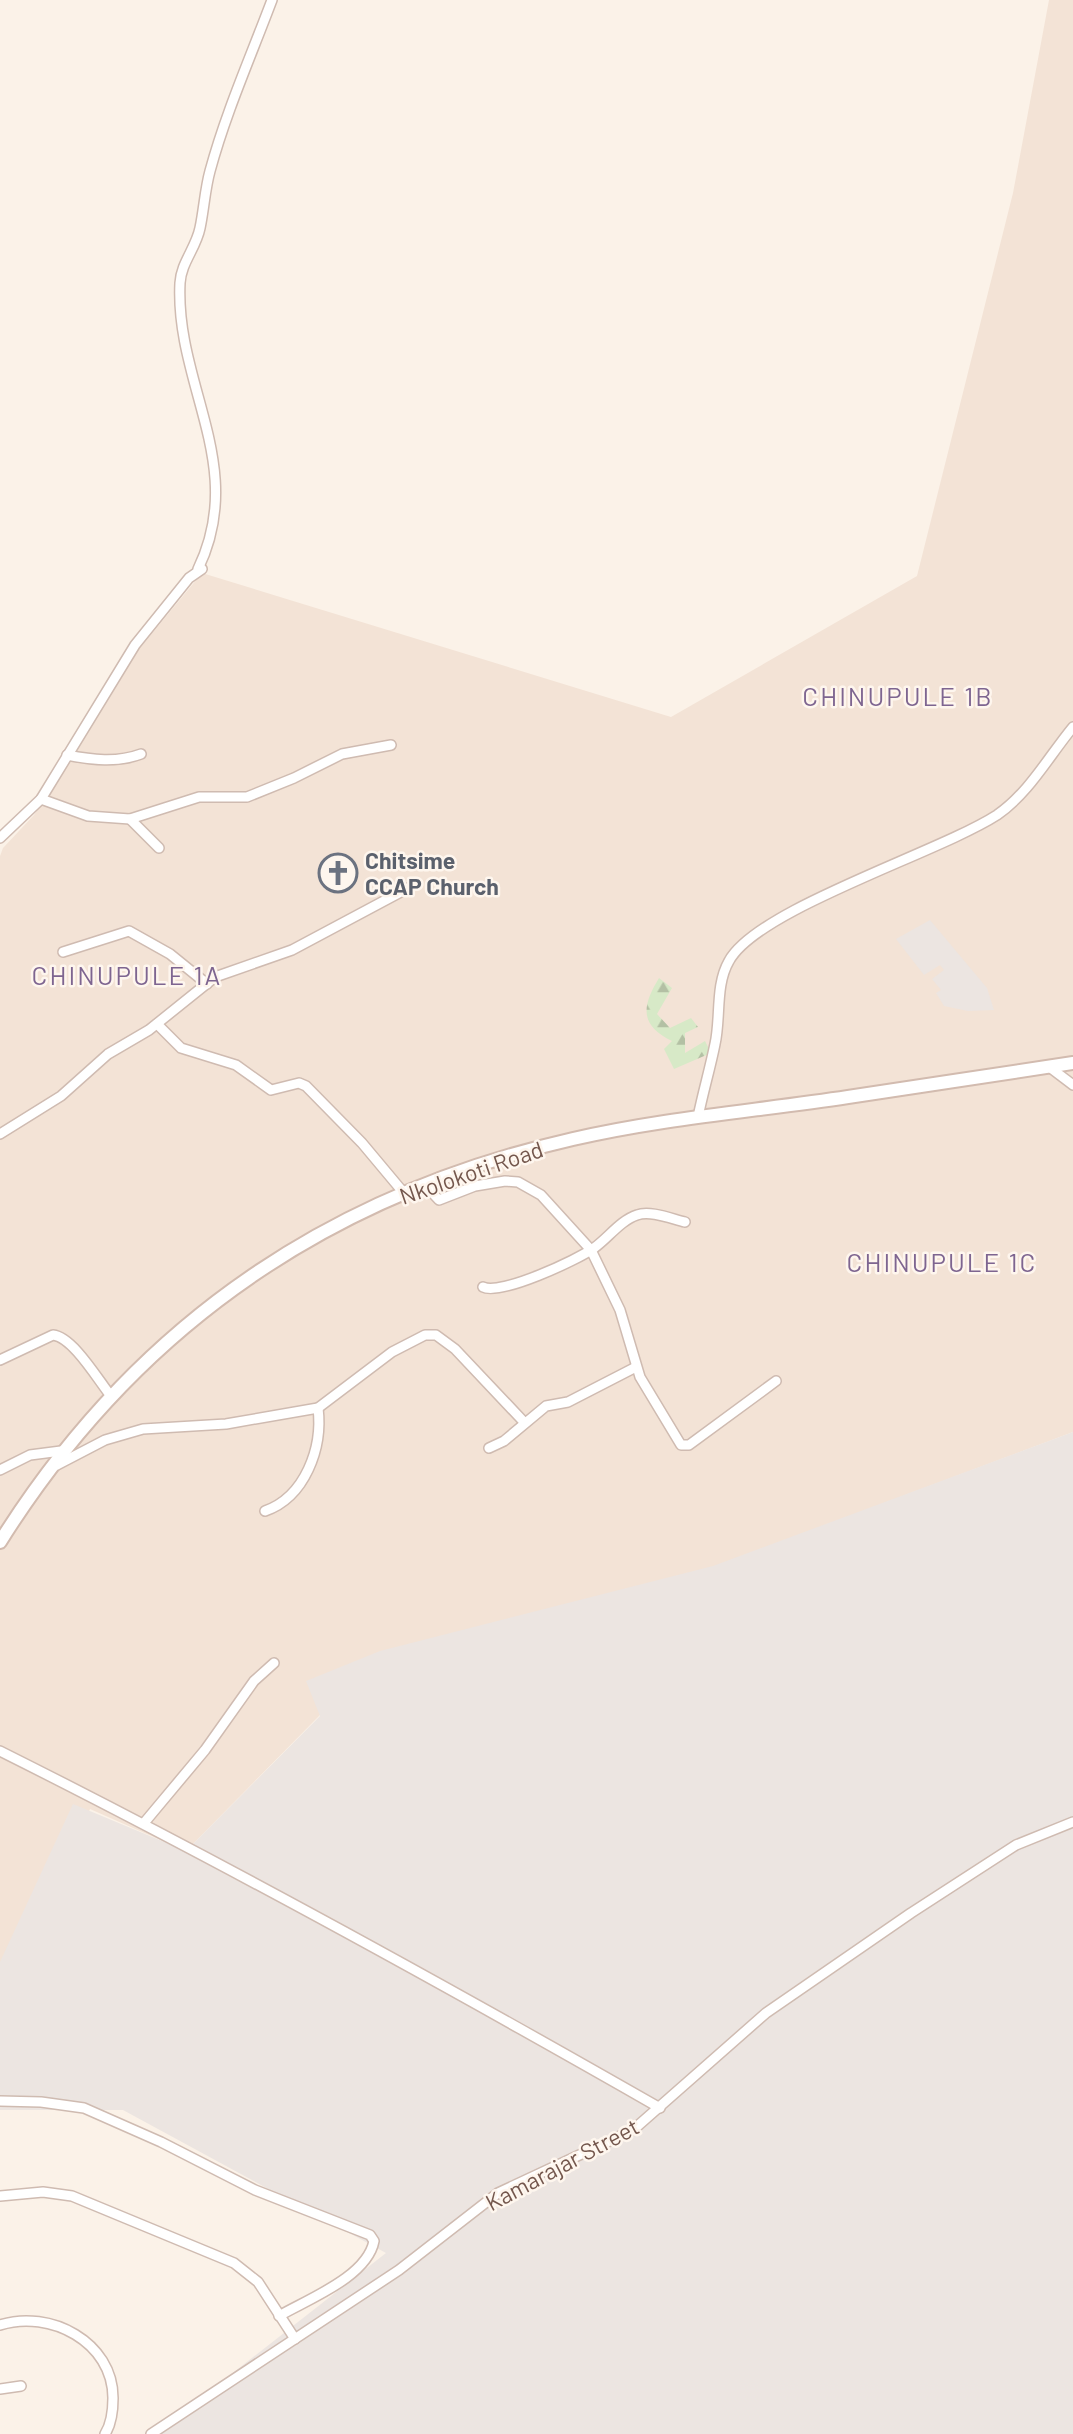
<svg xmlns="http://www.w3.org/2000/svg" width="1073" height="2434" font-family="Barlow,sans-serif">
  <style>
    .residential { fill: #f3e3d6 }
    .industrial { fill: #ece5e1 }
    .forest { fill: url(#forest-firs) }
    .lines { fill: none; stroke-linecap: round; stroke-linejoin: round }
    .minor-casing { stroke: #cfbbb1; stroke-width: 12 }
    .secondary-casing { stroke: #d2bbaf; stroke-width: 16 }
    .minor { stroke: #fff; stroke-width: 9 }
    .secondary { stroke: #fff; stroke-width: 12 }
    .labels { text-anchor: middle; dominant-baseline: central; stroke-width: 5; stroke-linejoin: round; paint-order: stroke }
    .worship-label { font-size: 23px; font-weight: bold; fill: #5b616d; stroke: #fef6ee; text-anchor: start }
    .street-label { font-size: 23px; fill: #74574d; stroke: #fef6ee }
    .quarter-label { font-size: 26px; letter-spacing: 2px; fill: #7e6590; stroke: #fef6ee }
  </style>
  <defs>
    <pattern id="forest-firs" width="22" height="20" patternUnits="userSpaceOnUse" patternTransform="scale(1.75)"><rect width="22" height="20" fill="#d7e9c7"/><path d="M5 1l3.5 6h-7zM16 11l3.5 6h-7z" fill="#b3c0a4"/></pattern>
  </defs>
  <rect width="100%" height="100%" fill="#fbf2e8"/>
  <path class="residential" d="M1049,0H1073V1432L320,1715L189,1848L174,1846L90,1809L0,2001V856L3,848L34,815L75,753L111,683L202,573L671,717L917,576L1013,193Z"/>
  <g class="industrial">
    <path d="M930,920L987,988L994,1010L968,1011L944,1006L936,993L941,990L932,979L944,970L940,965L924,975L896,939Z"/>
    <path d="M1073,1432V2434H155L386,2253L123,2110H0V1962L73,1804L174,1846L189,1848L320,1716L306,1681L380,1651L713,1566Z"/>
  </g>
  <path class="forest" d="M659,978L672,988L657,1014L670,1028L691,1018L698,1027L685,1033V1053L705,1041L711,1053L674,1069L664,1049L672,1041C639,1025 642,1006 659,978Z"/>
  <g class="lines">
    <defs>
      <g id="minor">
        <path d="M198,569C248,466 175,385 180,283C181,263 196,248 200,228C204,209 205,189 210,171C226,112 251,56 272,0"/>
        <path d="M67,755C92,760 117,763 141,754"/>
        <path d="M41,799L88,816L130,819L199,797H247L294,778L342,754L391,745"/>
        <path d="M130,819L159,848"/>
        <path d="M0,838L41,799L135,645L189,578L202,569"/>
        <path d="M63,952L129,931L170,954L207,984"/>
        <path d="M157,1024L181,1048L236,1065L271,1090L299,1083L306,1086L362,1143L403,1192"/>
        <path d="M1048,1066L1073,1085"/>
        <path d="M698,1117C703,1092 710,1069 715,1044C721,1018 715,985 729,961C757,909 938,853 997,815C1029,793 1049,756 1073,727"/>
        <path d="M0,1134L61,1096L108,1054L149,1030L215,977L292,950L412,886"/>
        <path d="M424,1184L439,1200L475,1186L505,1181L518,1182L541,1195L591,1250L620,1310L640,1377L681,1445H689L776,1381"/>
        <path d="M483,1287C500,1296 577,1260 594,1248C608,1238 621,1220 637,1215C650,1210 672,1219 685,1222"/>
        <path d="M0,1360L53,1335C73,1337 98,1380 111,1396"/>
        <path d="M489,1448L504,1441L546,1406L568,1402L636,1367"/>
        <path d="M57,1465L105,1440L143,1429L226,1424L318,1408L392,1352L425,1335H436L455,1349L524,1422"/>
        <path d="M0,1470L30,1455L61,1451"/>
        <path d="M265,1511C305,1497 323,1448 318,1408"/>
        <path d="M0,1751C224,1863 443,1984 660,2108"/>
        <path d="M144,1823L205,1750L254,1681L274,1663"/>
        <path d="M0,2101L41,2102L84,2108L161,2142L255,2190L370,2235L374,2241C367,2277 308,2299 279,2316"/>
        <path d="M0,2196L43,2192L72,2196L234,2263L258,2282L295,2339"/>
        <path d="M0,2325C50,2309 113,2342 113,2398C113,2410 112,2423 105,2434"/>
        <path d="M0,2389L21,2386"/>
        <path d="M151,2434L399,2270L498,2193L633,2130L766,2013L911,1913L1016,1845L1073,1822"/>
      </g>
      <path id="secondary" d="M0,1542C134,1328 327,1195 573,1139C664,1118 756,1111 848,1097C923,1086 998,1074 1073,1063"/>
    </defs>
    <use href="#minor" class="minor-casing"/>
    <use href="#secondary" class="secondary-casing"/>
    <use href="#minor" class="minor"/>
    <use href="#secondary" class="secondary"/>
  </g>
  <defs>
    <symbol id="church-ring" viewBox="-11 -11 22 22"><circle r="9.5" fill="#fef6ee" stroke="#6b7280" stroke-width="1.5"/><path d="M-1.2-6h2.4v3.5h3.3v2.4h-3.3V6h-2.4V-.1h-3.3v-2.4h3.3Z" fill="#6b7280"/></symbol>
  </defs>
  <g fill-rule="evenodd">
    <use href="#church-ring" x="316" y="851" width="44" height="44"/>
  </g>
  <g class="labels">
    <g class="worship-label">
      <text x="365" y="860">Chitsime<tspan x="365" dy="26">CCAP Church</tspan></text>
    </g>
    <g class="street-label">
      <text transform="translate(471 1172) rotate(-19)">Nkolokoti Road</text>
      <text transform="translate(562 2164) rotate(-28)">Kamarajar Street</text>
    </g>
    <g class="quarter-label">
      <text x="898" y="695">CHINUPULE 1B</text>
      <text x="127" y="974">CHINUPULE 1A</text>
      <text x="942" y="1261">CHINUPULE 1C</text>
    </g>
  </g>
</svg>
